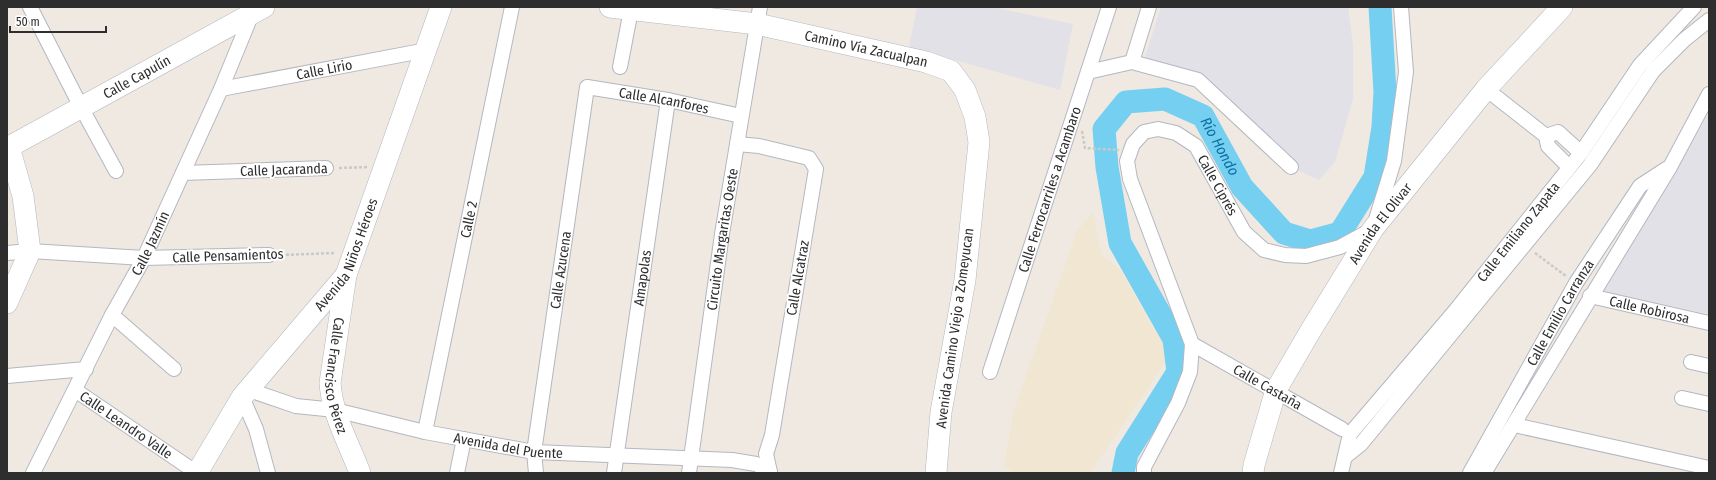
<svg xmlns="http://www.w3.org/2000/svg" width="1716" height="480" font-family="'Fira Sans Condensed',sans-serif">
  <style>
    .industrial { fill: #e3e1e8 }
    .education { fill: #f0e6d1 }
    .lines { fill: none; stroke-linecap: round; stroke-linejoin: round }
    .river { stroke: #75cff0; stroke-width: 23 }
    .street-casing { stroke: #b4b7c1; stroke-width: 16 }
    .secondary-casing { stroke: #b4b7c1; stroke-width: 22 }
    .path { stroke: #c9c9c9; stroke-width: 2.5; stroke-dasharray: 3 2; stroke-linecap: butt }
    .street { stroke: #fff; stroke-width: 14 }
    .secondary { stroke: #fff; stroke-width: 21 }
    .labels { text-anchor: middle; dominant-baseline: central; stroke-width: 4; stroke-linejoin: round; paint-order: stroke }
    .street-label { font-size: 14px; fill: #2e2e2e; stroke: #fff }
    .water-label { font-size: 15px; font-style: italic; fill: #0d6fa3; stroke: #fff }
  </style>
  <rect width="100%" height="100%" fill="#efe9e1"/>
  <g class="industrial">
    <path d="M917,7H997V8L1073,24L1060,90L909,47Z"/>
    <path d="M1161,7H1348L1353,45V99L1335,162L1319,180L1291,167L1256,125L1204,78L1144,60Z"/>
    <path d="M1709,114V314L1601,291Z"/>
  </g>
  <path class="education" d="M1093,212L1101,254L1121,271L1152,327L1163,343L1166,361L1090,473H1016L1004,467L1013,413L1077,231Z"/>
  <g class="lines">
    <path class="river" id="s1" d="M1123,473L1127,453L1178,372L1174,339L1120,243L1107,167L1104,129L1126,102L1165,99L1203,116L1242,187L1284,233L1310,241L1340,233L1375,177L1383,127L1385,92L1380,7"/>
    <defs>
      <g id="street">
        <path d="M30,7L81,107L116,171"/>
        <path d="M1132,62L1149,7"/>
        <path d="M620,67L631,10"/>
        <path d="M1088,72L1132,62L1198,80L1291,167"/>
        <path id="s2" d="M221,89L427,50"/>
        <path d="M1486,89L1546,136L1548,146L1569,167"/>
        <path d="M1546,136L1558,132L1581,153"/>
        <path d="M737,144L759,146L809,158L816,169L772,435L766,454L770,472"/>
        <path d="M183,173L326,168"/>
        <path d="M7,253L30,251L144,258L269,255"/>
        <path id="s3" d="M1590,296L1709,323"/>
        <path d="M112,315L174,369"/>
        <path id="s4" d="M1192,344L1342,429"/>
        <path d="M1691,362L1709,366"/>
        <path id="s5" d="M990,372L1109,7"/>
        <path d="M7,376L86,369"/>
        <path id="s6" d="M75,390L197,473"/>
        <path id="s7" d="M249,390L296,406L335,410L425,432L534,452L732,460L756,464L770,472"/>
        <path d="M242,397L256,429L268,473"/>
        <path d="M1682,398L1709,404"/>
        <path d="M1514,425L1709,468"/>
        <path id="s8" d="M425,432L512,7"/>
        <path d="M1346,456L1361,444L1590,165L1653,71L1684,40L1709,20"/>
        <path id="s9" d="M33,473L112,315L144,258L221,89L253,11"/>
        <path d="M457,473L464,439"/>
        <path id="s10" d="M536,473L534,452L587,87L668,100L741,116"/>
        <path id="s11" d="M614,473L668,100"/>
        <path id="s12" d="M689,473L722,234L760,7"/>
        <path id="s13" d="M1144,473V467L1178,403L1190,372L1192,344L1130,179L1127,161L1133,144L1144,132L1158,129L1176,133L1196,146L1244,232L1264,250L1285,255L1306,256L1340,247L1373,229L1394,161L1406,72L1401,7"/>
        <path id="s14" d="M1341,473L1350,434L1455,311L1581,153L1640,65L1694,7"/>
        <path id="s15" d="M1470,473L1576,283L1640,186L1666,169"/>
        <path d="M1484,473L1670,167L1709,94"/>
      </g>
      <g id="secondary">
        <path id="s16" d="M610,7L757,24L926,62L951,71L965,90L975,117L979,142L965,280L941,412L936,473"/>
        <path id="s17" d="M346,275L330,383C332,414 349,444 360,473"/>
        <path id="s18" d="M7,303L30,251L23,196L9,147L264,7"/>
        <path id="s19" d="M197,473L242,397L346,275L441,7"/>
        <path id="s20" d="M1253,473L1254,465L1276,390L1311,330L1373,229L1486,89L1562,7"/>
      </g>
    </defs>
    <use href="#street" class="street-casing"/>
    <use href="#secondary" class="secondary-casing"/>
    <g class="path">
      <path d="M1082,131L1085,148L1119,150"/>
      <path d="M339,168L368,167"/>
      <path d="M1535,253L1566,276"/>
      <path d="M281,255L336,253"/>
    </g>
    <use href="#street" class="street"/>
    <use href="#secondary" class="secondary"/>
  </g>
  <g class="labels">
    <g class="street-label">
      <text stroke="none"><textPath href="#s16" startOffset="260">Camino Vía Zacualpan</textPath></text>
      <text stroke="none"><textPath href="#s2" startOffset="105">Calle Lirio</textPath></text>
      <text stroke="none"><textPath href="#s18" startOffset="309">Calle Capulín</textPath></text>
      <text stroke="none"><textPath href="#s10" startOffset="468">Calle Alcanfores</textPath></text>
      <text transform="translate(284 170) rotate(-2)">Calle Jacaranda</text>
      <text stroke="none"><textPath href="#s13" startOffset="470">Calle Ciprés</textPath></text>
      <text stroke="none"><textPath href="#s5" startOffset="192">Calle Ferrocarriles a Acambaro</textPath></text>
      <text stroke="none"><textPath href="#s8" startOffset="217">Calle 2</textPath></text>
      <text stroke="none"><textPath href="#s20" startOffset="283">Avenida El Olivar</textPath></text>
      <text stroke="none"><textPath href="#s14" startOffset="303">Calle Emiliano Zapata</textPath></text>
      <text stroke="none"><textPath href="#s12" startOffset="236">Circuito Margaritas Oeste</textPath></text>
      <text stroke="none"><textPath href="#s9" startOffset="258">Calle Jazmín</textPath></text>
      <text stroke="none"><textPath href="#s19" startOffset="267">Avenida Niños Héroes</textPath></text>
      <text transform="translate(228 256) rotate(-2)">Calle Pensamientos</text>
      <text stroke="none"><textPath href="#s10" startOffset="205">Calle Azucena</textPath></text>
      <text stroke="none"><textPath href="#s11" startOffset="197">Amapolas</textPath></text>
      <text transform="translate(798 278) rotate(-80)">Calle Alcatraz</text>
      <text stroke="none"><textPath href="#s3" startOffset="61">Calle Robirosa</textPath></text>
      <text stroke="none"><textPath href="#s15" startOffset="184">Calle Emilio Carranza</textPath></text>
      <text transform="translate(955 328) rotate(-82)">Avenida Camino Viejo a Zomeyucan</text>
      <text stroke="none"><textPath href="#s17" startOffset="102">Calle Francisco Pérez</textPath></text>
      <text stroke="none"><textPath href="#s4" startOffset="87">Calle Castaña</textPath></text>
      <text stroke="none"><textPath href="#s6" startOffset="62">Calle Leandro Valle</textPath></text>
      <text stroke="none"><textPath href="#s7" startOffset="266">Avenida del Puente</textPath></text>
    </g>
    <g class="water-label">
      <text stroke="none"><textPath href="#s1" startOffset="525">Río Hondo</textPath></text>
    </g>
  </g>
  <rect width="1716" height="480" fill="none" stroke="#2e2e2e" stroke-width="16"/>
  <path d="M10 26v6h96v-6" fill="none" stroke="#2e2e2e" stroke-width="2"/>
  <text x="16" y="26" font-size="12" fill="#2e2e2e" stroke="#ffffff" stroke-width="3" paint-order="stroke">50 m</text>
</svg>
